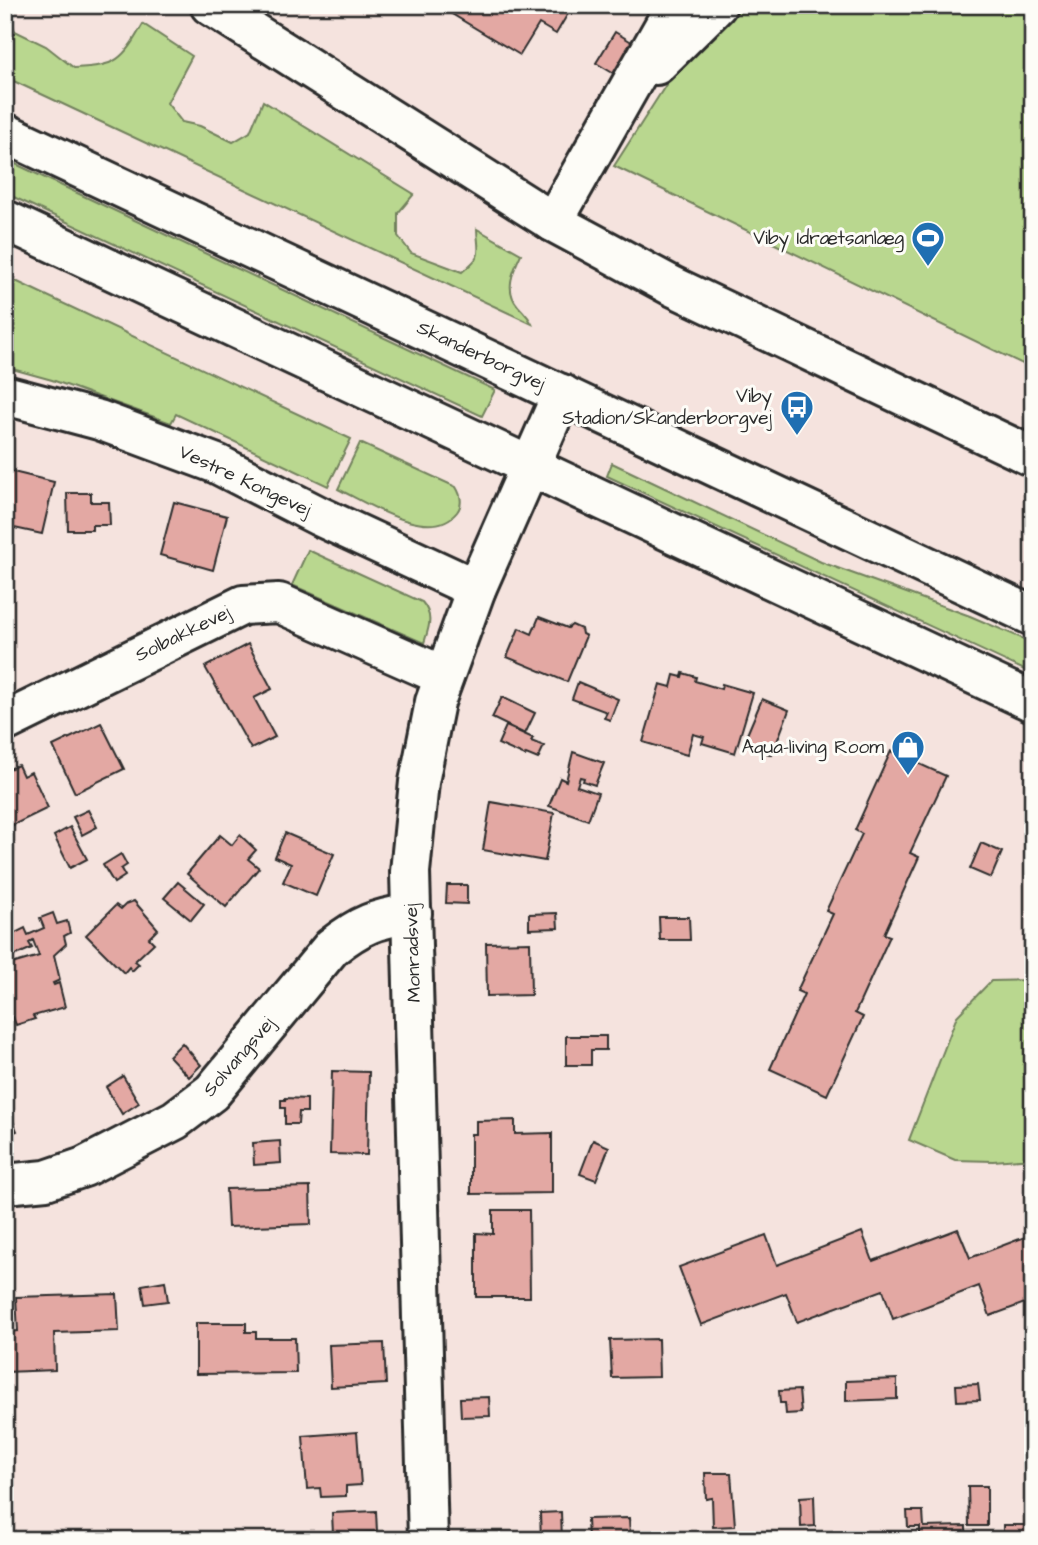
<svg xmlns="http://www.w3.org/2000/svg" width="1038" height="1545" font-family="'Architects Daughter',sans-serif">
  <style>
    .green { fill: #b9d78f; stroke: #72815d; stroke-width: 2 }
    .building { fill: #e3a8a3; stroke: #2b2b2b; stroke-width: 2 }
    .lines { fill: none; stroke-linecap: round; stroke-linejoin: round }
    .minor-casing { stroke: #2b2b2b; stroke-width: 44 }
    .major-casing { stroke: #2b2b2b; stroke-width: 44 }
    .minor { stroke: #fdfcf7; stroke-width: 38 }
    .major { stroke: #fdfcf7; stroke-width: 38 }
    .labels { text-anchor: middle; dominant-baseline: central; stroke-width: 6; stroke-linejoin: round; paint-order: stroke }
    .poi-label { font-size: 19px; fill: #2b2b2b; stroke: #fdfcf7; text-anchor: end }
    .street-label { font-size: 19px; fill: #2b2b2b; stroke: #fdfcf7 }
  </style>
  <rect width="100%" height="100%" fill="#f5e3de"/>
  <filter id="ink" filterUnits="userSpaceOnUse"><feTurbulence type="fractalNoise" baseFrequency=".0143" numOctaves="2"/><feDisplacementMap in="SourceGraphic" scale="14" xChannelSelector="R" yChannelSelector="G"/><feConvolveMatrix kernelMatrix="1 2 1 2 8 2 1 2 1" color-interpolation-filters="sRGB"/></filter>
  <g filter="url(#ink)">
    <g class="green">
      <path d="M5,5L15,31L46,46L74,68C117,66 122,61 143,24L192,56L167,103L182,122L200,126L233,142L250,132L263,101L414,194L398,213V236L411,253L462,272C484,254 478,255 477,229L521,254C513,271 504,290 518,306C524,313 528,315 532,324L5,77Z"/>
      <path d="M717,5H1033V369L614,166Z"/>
      <path d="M5,159L495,390L482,416L5,193Z"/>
      <path d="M5,276L351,439L328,486L176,414L171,423L52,380L5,367Z"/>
      <path d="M360,443L456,487C461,495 463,504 457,512C431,545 367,503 338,489Z"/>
      <path d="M612,463L821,562L970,616L1033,643V674L607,476Z"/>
      <path d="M308,550L422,602C434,616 429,627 424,643L292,585Z"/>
      <path d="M1033,980V1158L993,1161L955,1160L909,1140L957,1016L991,981Z"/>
    </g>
    <g class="building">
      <path d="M437,5H573L556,34L539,24L520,55Z"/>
      <path d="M615,32L635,44L616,75L596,63Z"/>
      <path d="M5,470L54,482L42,534L5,526Z"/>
      <path d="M67,493H91V502H109L110,525H92V530H68Z"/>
      <path d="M174,502L227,516L213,570L160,555Z"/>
      <path d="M539,617L568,628L572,625L581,629L582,634L586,636L567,682L507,657L519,628L532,634Z"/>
      <path d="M248,644L272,689L254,698L275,737L251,749L205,667Z"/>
      <path d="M683,673L696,677L695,681L721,689L722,684L753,693L735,753L702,743L704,737L693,734L687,755L643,742L660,684L671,687L674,675L682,677Z"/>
      <path d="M578,682L618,699L610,720L604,718L607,712L572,699Z"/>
      <path d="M502,697L535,713L525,734L492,718Z"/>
      <path d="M762,699L789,710L772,755L743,744Z"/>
      <path d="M101,723L124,769L75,793L53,746Z"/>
      <path d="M506,726L533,738L531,741L544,746L538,759L526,754L525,756L498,744Z"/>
      <path d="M891,751L946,776L910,853L919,857L884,934L890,936L855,1013L863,1017L827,1095L770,1069L804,994L797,991L833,914L826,911L862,834L855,830Z"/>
      <path d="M573,752L604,763L595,785L583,781L584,778L580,777L577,786L598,793L588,820L549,806L560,778L566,781Z"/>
      <path d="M18,765L23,776L31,772L48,808L5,829V771Z"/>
      <path d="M491,802L554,813L545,861L483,850Z"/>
      <path d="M88,810L97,827L82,835L73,817Z"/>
      <path d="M70,827L87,859L70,868L54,836Z"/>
      <path d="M285,833L334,854L316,896L283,882L291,864L275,857Z"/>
      <path d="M220,835L232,845L240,835L256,850L248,859L259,868L226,907L187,874Z"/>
      <path d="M981,843L1002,852L991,878L970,869Z"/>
      <path d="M121,854L127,865L121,869L125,876L114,883L103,865Z"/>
      <path d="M178,882L204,904L191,920L164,898Z"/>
      <path d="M447,885H467V904L446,903Z"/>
      <path d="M134,901L158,929L149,938L154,943L135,961L139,964L132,971L129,967L124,973L86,935L116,905L121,909L126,904Z"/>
      <path d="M53,913L57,924L67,921L70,933L64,936L66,944L54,955L60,980L53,983L54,985L59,983L65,1007L33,1016L35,1019L16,1025L13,1017L9,1018L5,1005V966L39,956L33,940L29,943L32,948L14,956L12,952L5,956V938L25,928L28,935L44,928L40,918Z"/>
      <path d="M557,913L558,928L529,929V914Z"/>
      <path d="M659,917H689L690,940H660Z"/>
      <path d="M530,942L531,995L487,996L486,943Z"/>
      <path d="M566,1036H606V1050H591V1065H566Z"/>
      <path d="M182,1043L201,1065L189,1077L169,1056Z"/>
      <path d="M332,1071L369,1072L367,1155L330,1154Z"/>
      <path d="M123,1076L139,1103L122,1114L106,1087Z"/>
      <path d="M285,1098L307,1099V1112H299L298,1124H285V1108H281V1100H285Z"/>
      <path d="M5,1102L17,1131L5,1136Z"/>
      <path d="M515,1120V1134L552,1133V1193L471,1194V1134H476V1121Z"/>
      <path d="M593,1140L609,1147L596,1180L580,1174Z"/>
      <path d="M280,1141L281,1163L254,1165L253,1143Z"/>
      <path d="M310,1187L311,1224L228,1227L226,1189Z"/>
      <path d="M493,1210H529L530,1297H476V1233L493,1234Z"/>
      <path d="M958,1229L970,1258L1033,1234V1300L990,1316L979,1286L893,1319L883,1290L797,1322L786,1293L701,1325L679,1267L766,1235L777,1265L862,1232L873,1261Z"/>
      <path d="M165,1281L168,1301L145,1304L142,1285Z"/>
      <path d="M117,1294L119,1331L54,1333L55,1370L5,1372V1332L18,1331L16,1297Z"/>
      <path d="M196,1323H246V1332H256V1338H295L296,1373L196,1374Z"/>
      <path d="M658,1339L659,1377L612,1378L610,1340Z"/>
      <path d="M384,1343L386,1384L331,1387L329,1345Z"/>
      <path d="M897,1379V1399L846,1401V1381Z"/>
      <path d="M978,1384L980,1400L957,1401L956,1385Z"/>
      <path d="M799,1390L801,1413L786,1414L785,1403H780L779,1391Z"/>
      <path d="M489,1397L490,1416L461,1417L460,1398Z"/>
      <path d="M357,1432L361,1485L346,1486V1496L321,1497L320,1488L307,1489L303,1436Z"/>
      <path d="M705,1473H731L735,1526L713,1527L712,1498L706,1499Z"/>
      <path d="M968,1486H987V1526H969Z"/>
      <path d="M814,1496L815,1526L801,1527L800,1497Z"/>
      <path d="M376,1511L377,1532L333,1534L332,1513Z"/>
      <path d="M907,1511H923L924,1527L966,1526V1540H920V1527H908Z"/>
      <path d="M561,1512L562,1540H541L540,1513Z"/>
      <path d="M629,1518L630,1534H633V1540H588L587,1519Z"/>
      <rect x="1003" y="1525" width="30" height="15"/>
      <path d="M717,1532V1540H667V1533Z"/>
      <path d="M118,1533V1540H78V1534Z"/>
      <path d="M883,1534L884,1540H832V1535Z"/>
      <path d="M358,1536V1540H310V1537Z"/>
      <path d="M800,1537V1540H749V1538Z"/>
    </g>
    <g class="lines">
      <defs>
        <g id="minor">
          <path d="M210,5L553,222L672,286L1033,457"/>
          <path d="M656,65L717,5"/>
          <path d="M553,222L676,5"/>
          <path d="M5,395L99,420L217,464L319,516L476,589"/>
          <path d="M5,722L243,605L279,603L444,676"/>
          <path d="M5,1184L46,1180L84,1167L175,1120L212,1092L332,947C361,924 376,919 412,913"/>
          <path d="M428,1540L410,872L419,782L435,702L476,589L562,394"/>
        </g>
        <g id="major">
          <path d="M5,133L1033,616"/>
          <path d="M5,220L1033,702"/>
        </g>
      </defs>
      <use href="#minor" class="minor-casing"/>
      <use href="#major" class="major-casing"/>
      <use href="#minor" class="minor"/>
      <use href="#major" class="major"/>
    </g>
  </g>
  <defs>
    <symbol id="stadium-pin" viewBox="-11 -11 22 30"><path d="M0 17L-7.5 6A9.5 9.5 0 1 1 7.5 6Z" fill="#1f6fb2" stroke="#fdfcf7"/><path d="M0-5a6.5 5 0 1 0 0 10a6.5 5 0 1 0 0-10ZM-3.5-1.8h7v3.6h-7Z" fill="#fff"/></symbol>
    <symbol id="bus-pin" viewBox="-11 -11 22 30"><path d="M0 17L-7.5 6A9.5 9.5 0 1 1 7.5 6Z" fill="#1f6fb2" stroke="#fdfcf7"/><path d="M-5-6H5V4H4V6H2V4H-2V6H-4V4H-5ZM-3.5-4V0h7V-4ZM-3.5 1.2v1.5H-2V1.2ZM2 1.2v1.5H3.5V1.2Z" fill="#fff"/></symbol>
    <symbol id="shop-pin" viewBox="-11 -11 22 30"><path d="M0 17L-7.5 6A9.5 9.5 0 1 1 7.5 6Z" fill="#1f6fb2" stroke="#fdfcf7"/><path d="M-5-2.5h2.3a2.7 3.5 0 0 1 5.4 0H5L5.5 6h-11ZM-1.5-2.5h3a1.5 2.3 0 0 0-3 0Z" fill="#fff"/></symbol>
  </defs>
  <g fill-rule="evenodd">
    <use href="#stadium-pin" x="909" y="219" width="38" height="52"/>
    <use href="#bus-pin" x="778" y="388" width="38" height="52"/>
    <use href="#shop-pin" x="889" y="728" width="38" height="52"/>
  </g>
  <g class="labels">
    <g class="poi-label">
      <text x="904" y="238">Viby Idrætsanlæg</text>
      <text x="772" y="396">Viby<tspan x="772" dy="22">Stadion/Skanderborgvej</tspan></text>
      <text x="884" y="747">Aqua-living Room</text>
    </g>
    <g class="street-label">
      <text transform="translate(481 356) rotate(25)">Skanderborgvej</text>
      <text transform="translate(245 481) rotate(25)">Vestre Kongevej</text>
      <text transform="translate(183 634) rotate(-26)">Solbakkevej</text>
      <text transform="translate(413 953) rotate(-92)">Monradsvej</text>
      <text transform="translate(239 1057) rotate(-49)">Solvangsvej</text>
    </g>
  </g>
  <rect width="1038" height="1545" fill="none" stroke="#fdfcf7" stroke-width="28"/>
  <rect x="14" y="14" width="1010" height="1517" fill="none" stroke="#2b2b2b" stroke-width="2.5" filter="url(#ink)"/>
</svg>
